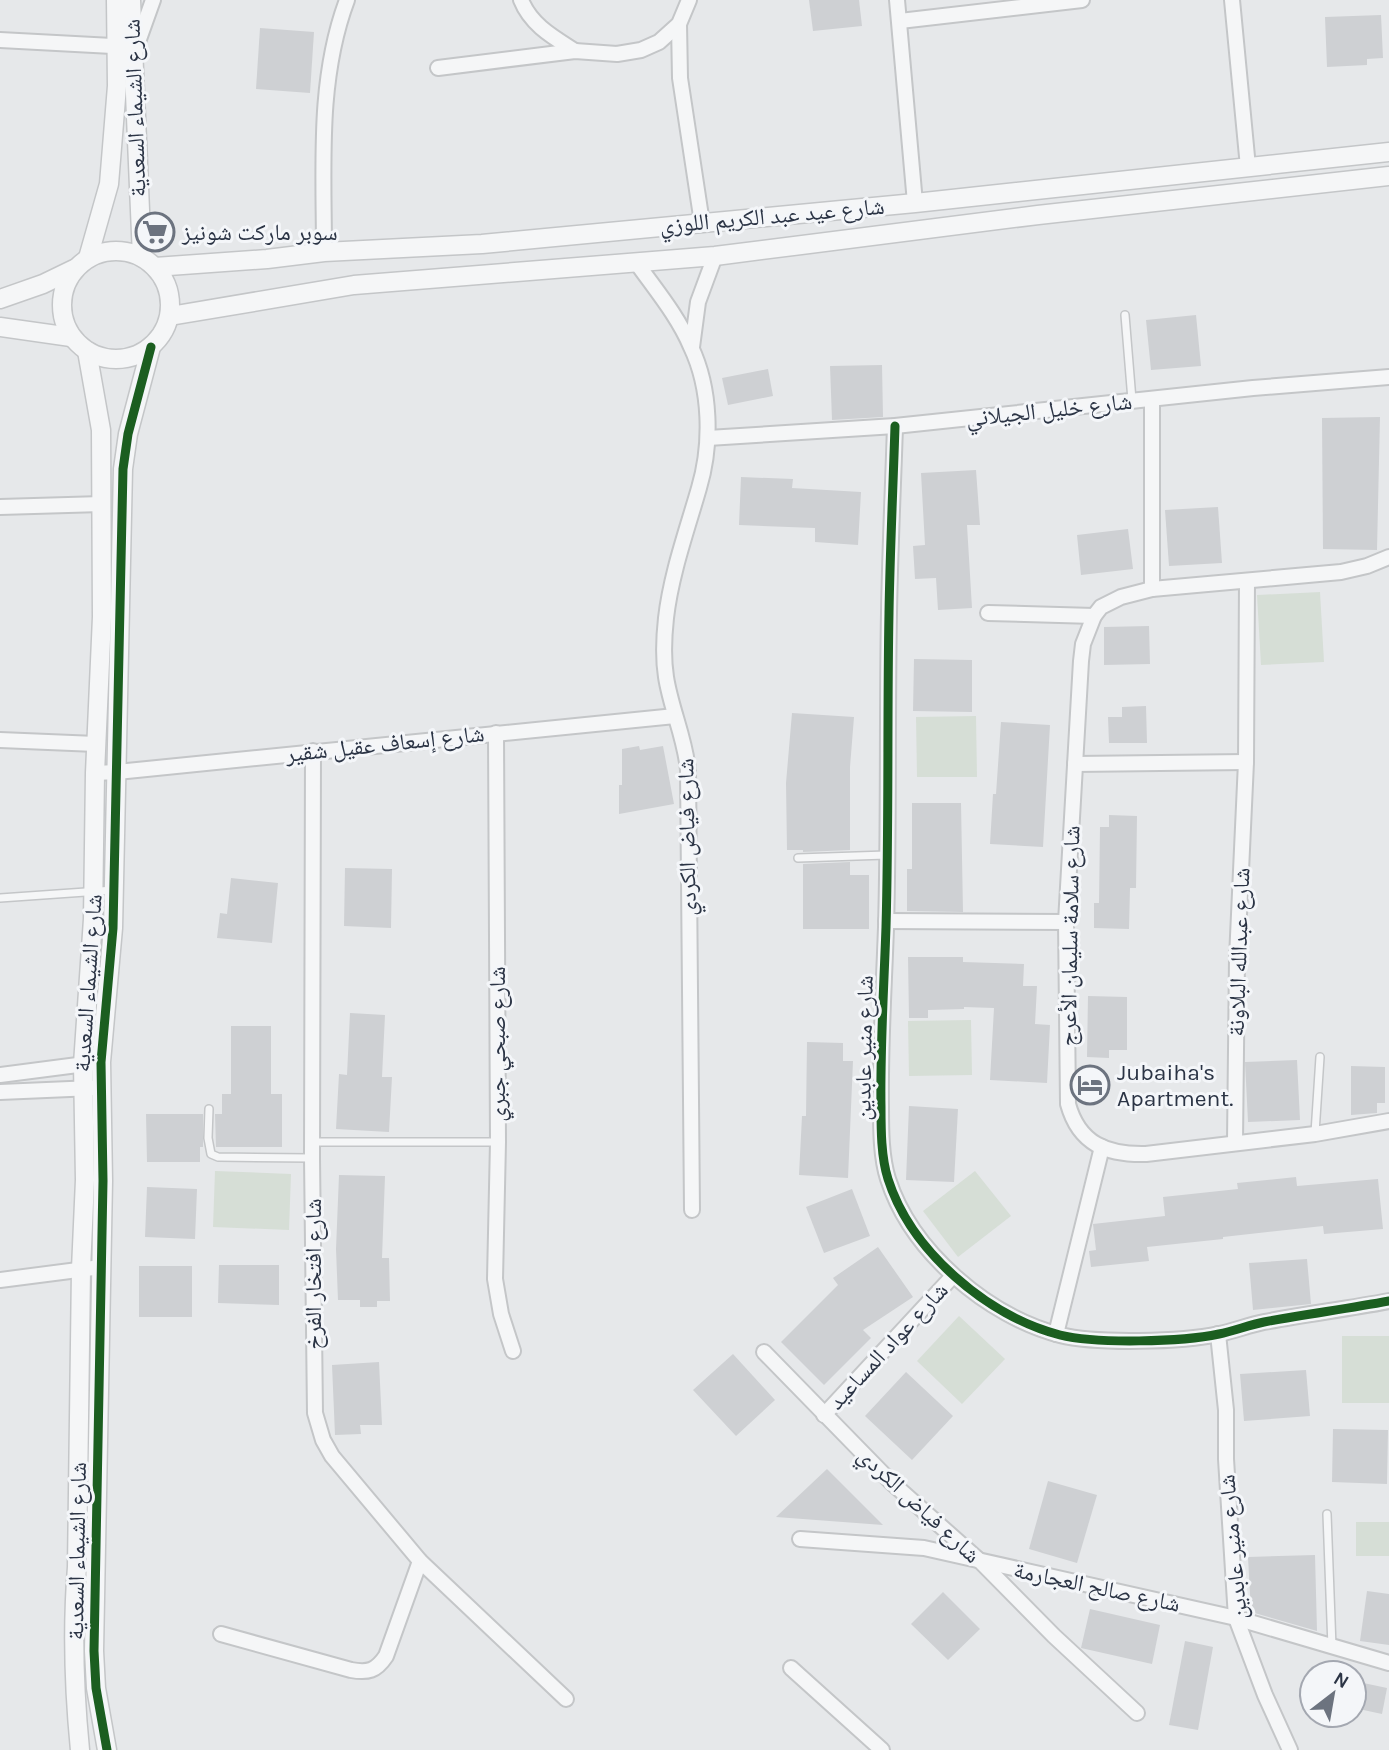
<svg xmlns="http://www.w3.org/2000/svg" width="1389" height="1750" font-family="Karla,'Noto Naskh Arabic',sans-serif">
  <style>
    .green { fill: #d6ded6 }
    .building { fill: #ced0d3 }
    .lines { fill: none; stroke-linecap: round; stroke-linejoin: round }
    .service-casing { stroke: #c4c6c8; stroke-width: 10 }
    .minor-casing { stroke: #c4c6c8; stroke-width: 18 }
    .tertiary-casing { stroke: #c4c6c8; stroke-width: 21 }
    .service { stroke: #f5f6f7; stroke-width: 7 }
    .minor { stroke: #f5f6f7; stroke-width: 14 }
    .tertiary { stroke: #f5f6f7; stroke-width: 18 }
    .cycleway-casing { stroke: #f4f6f9; stroke-width: 13 }
    .cycleway { stroke: #1b5e20; stroke-width: 9 }
    .labels { text-anchor: middle; dominant-baseline: central; stroke-width: 6; stroke-linejoin: round; paint-order: stroke }
    .street-label { font-size: 23px; fill: #2b3445; stroke: #f4f6f9 }
    .poi-label { font-size: 23px; fill: #2b3445; stroke: #f4f6f9; text-anchor: start }
  </style>
  <rect width="100%" height="100%" fill="#e6e8ea"/>
  <g class="green">
    <path d="M1320,592L1324,662L1261,665L1257,595Z"/>
    <path d="M976,716L977,777H917L916,717Z"/>
    <path d="M971,1020L972,1075L909,1076L908,1021Z"/>
    <path d="M215,1171L291,1174L289,1230L213,1227Z"/>
    <path d="M975,1171L1011,1216L958,1257L923,1211Z"/>
    <path d="M959,1316L1005,1359L962,1404L917,1361Z"/>
    <rect x="1342" y="1336" width="47" height="67"/>
    <rect x="1356" y="1522" width="33" height="34"/>
  </g>
  <g class="building">
    <path d="M809,0H859L862,26L813,31Z"/>
    <path d="M1381,15L1383,58L1367,59V65L1327,67L1325,17Z"/>
    <path d="M260,28L314,32L310,93L256,89Z"/>
    <path d="M1196,315L1201,366L1151,370L1146,320Z"/>
    <path d="M882,365L883,417L832,420L830,366Z"/>
    <path d="M768,369L773,396L728,405L722,378Z"/>
    <path d="M1380,417L1377,550L1323,549L1322,418Z"/>
    <path d="M976,470L980,525H967L972,608L938,610L936,578L915,579L913,546L925,545L921,473Z"/>
    <path d="M741,477L793,479L792,488L861,492L858,545L815,542V528L739,525Z"/>
    <path d="M1218,507L1222,563L1169,566L1165,510Z"/>
    <path d="M1128,529L1133,569L1081,575L1077,535Z"/>
    <path d="M1149,626L1150,664L1104,665V627Z"/>
    <path d="M914,659L972,660V712L913,711Z"/>
    <path d="M1146,706L1147,743H1109L1108,717H1122V707Z"/>
    <path d="M792,713L854,717L850,767V850L803,852V850H787L786,783Z"/>
    <path d="M1001,722L1050,725L1043,847L990,844L993,794H996Z"/>
    <path d="M639,746L640,750L663,746L674,804L619,814V785H622V749Z"/>
    <path d="M912,803H961L963,912L907,911V869H912Z"/>
    <path d="M1109,815L1137,816L1136,888H1130L1129,929L1094,928V903H1099L1100,827H1109Z"/>
    <path d="M850,862V875H869V929H803V864Z"/>
    <path d="M345,868L392,869L391,928L344,926Z"/>
    <path d="M231,878L278,883L272,943L217,938L220,913L227,914Z"/>
    <path d="M908,957H963V962L1024,964L1023,986H1037L1035,1024L1050,1025L1047,1083L990,1080L994,1008L964,1007V1009L928,1010V1018H909Z"/>
    <path d="M1088,996L1127,997V1050H1109V1058L1087,1057Z"/>
    <path d="M350,1013L385,1015L382,1077H392L389,1132L336,1129L339,1074L347,1075Z"/>
    <path d="M231,1026H271V1094H282V1147H216L215,1114H222V1094H231Z"/>
    <path d="M807,1042L843,1043V1061H853L848,1178L799,1175L802,1116H806Z"/>
    <path d="M1297,1060L1300,1120L1248,1122L1245,1062Z"/>
    <path d="M1351,1066L1385,1067V1103H1377V1113L1351,1115Z"/>
    <path d="M909,1106L958,1109L954,1182L906,1180Z"/>
    <path d="M146,1114H203V1147H200V1162H147Z"/>
    <path d="M339,1175L385,1176L382,1258H389L390,1301H377V1307H360V1300H338L336,1249Z"/>
    <path d="M1296,1177L1297,1186L1378,1179L1383,1229L1324,1234L1323,1226L1223,1237V1239L1147,1247L1149,1261L1091,1267L1089,1251L1096,1250L1093,1224L1165,1216L1163,1197L1238,1189L1237,1183Z"/>
    <path d="M147,1187L197,1189L195,1239L145,1237Z"/>
    <path d="M852,1189L870,1236L824,1253L806,1207Z"/>
    <path d="M878,1247L913,1297L863,1330L871,1338L824,1385L781,1342L838,1285L833,1278Z"/>
    <path d="M1307,1259L1311,1304L1253,1310L1249,1263Z"/>
    <path d="M219,1265H279V1305L218,1303Z"/>
    <rect x="139" y="1266" width="53" height="51"/>
    <path d="M733,1354L775,1400L736,1436L693,1390Z"/>
    <path d="M379,1362L382,1425H360L361,1434L335,1435L332,1365Z"/>
    <path d="M1306,1370L1310,1416L1244,1421L1240,1374Z"/>
    <path d="M906,1372L953,1416L912,1460L865,1416Z"/>
    <path d="M1333,1429L1388,1430L1387,1484L1332,1482Z"/>
    <path d="M827,1469L883,1525L776,1517Z"/>
    <path d="M1048,1481L1097,1495L1077,1563L1029,1549Z"/>
    <path d="M1315,1555L1317,1631L1251,1612L1248,1557Z"/>
    <path d="M1367,1591L1389,1594V1645L1360,1641Z"/>
    <path d="M943,1592L980,1629L948,1660L911,1624Z"/>
    <path d="M1090,1609L1160,1625L1152,1664L1081,1648Z"/>
    <path d="M1185,1641L1213,1647L1198,1730L1169,1725Z"/>
    <path d="M1354,1681L1387,1688L1382,1714L1354,1708Z"/>
  </g>
  <g class="lines">
    <defs>
      <g id="service">
        <path d="M1125,315L1132,400"/>
        <path d="M798,858L886,855"/>
        <path d="M0,898L114,890"/>
        <path d="M209,1109L208,1138L211,1154L218,1157L312,1158"/>
        <path d="M1315,1133L1320,1057"/>
        <path d="M312,1142H498"/>
        <path d="M1327,1514L1332,1647"/>
      </g>
      <g id="minor">
        <path d="M521,0C531,25 553,37 575,51"/>
        <path d="M897,0L915,203"/>
        <path d="M1232,0L1248,167"/>
        <path d="M900,21L1082,0"/>
        <path d="M679,24L680,78L702,223"/>
        <path d="M0,40L131,47L138,42L153,0"/>
        <path d="M438,68L575,51L617,54L641,50L659,42L679,24L689,0"/>
        <path d="M324,252C324,167 317,80 347,0"/>
        <path d="M636,262C655,289 678,316 691,347C711,389 712,444 699,488C687,530 671,574 666,618C664,636 663,658 666,677C671,709 685,738 688,770L692,1210"/>
        <path d="M692,347L698,302L715,256"/>
        <path d="M895,426C893,489 890,551 889,613C887,717 889,822 886,927C884,986 880,1047 881,1107C881,1129 881,1157 888,1179C911,1251 987,1316 1060,1335C1096,1344 1182,1342 1219,1334C1234,1331 1249,1325 1264,1322C1306,1314 1347,1309 1389,1301"/>
        <path d="M708,438L895,426L1253,388L1389,377"/>
        <path d="M0,507L102,504"/>
        <path d="M1389,557L1367,566L1341,572L1152,589L1121,597L1101,607L1094,616L1083,644L1081,661L1066,922L1068,1104C1079,1144 1107,1155 1146,1154L1315,1134L1389,1121"/>
        <path d="M1152,589V400"/>
        <path d="M988,613L1094,616"/>
        <path d="M496,733L498,1142L495,1279L501,1314L513,1351"/>
        <path d="M0,740L96,744"/>
        <path d="M313,751L312,1158L315,1413L323,1440L332,1456L420,1561L566,1699"/>
        <path d="M1075,764L1246,762"/>
        <path d="M95,773L117,772L675,716"/>
        <path d="M886,921L1066,922"/>
        <path d="M0,1075L93,1063"/>
        <path d="M0,1092L93,1088"/>
        <path d="M1235,1142L1237,958L1246,762L1247,581"/>
        <path d="M0,1280L101,1267"/>
        <path d="M1056,1334L1102,1147"/>
        <path d="M1218,1334L1226,1410V1459L1236,1618L1265,1695L1290,1750"/>
        <path d="M764,1352L891,1482L981,1562L1054,1636L1137,1713"/>
        <path d="M824,1415L952,1277"/>
        <path d="M800,1539L924,1548L1236,1618L1389,1663"/>
        <path d="M221,1634L351,1670C368,1673 376,1671 386,1656L420,1561"/>
        <path d="M791,1668L882,1750"/>
      </g>
      <g id="tertiary">
        <path d="M131,0L142,257"/>
        <circle cx="116" cy="305" r="54"/>
        <path d="M88,258L109,184L117,86L116,0"/>
        <path d="M155,267L267,259L324,252L482,244L915,203L1389,152"/>
        <path d="M0,299L43,284L74,269"/>
        <path d="M170,316L354,285L715,256L1038,215L1389,176"/>
        <path d="M0,327L71,337"/>
        <path d="M80,1750C74,1689 72,1628 77,1567L81,1269L85,1180L83,1064L93,919L95,773L102,617L101,430L87,351"/>
        <path d="M107,1750L96,1688L94,1651L103,1181L101,1062L113,928L123,469L128,434L151,347"/>
      </g>
    </defs>
    <use href="#service" class="service-casing"/>
    <use href="#minor" class="minor-casing"/>
    <use href="#tertiary" class="tertiary-casing"/>
    <use href="#service" class="service"/>
    <use href="#minor" class="minor"/>
    <use href="#tertiary" class="tertiary"/>
    <defs>
      <g id="cycleway">
        <path d="M895,426C893,489 890,551 889,613C887,717 889,822 886,927C884,986 880,1047 881,1107C881,1129 881,1157 888,1179C911,1251 987,1316 1060,1335C1096,1344 1182,1342 1219,1334C1234,1331 1249,1325 1264,1322C1306,1314 1347,1309 1389,1301"/>
        <path d="M107,1750L96,1688L94,1651L103,1181L101,1062L113,928L123,469L128,434L151,347"/>
      </g>
    </defs>
    <use href="#cycleway" class="cycleway-casing"/>
    <use href="#cycleway" class="cycleway"/>
  </g>
  <defs>
    <symbol id="supermarket-ring" viewBox="-11 -11 22 22"><circle r="9.5" fill="#f4f6f9" stroke="#6c737f" stroke-width="1.5"/><path d="M-6-5.5h2.5l.6 2H6L4.5 2H-2.5L-4.4-4H-6ZM-1.5 3.2a1.3 1.3 0 1 0 .1 0ZM3 3.2a1.3 1.3 0 1 0 .1 0Z" fill="#6c737f"/></symbol>
    <symbol id="hotel-ring" viewBox="-11 -11 22 22"><circle r="9.5" fill="#f4f6f9" stroke="#6c737f" stroke-width="1.5"/><path d="M-6-4.5h1.5V1H6V5H4.5V3h-9V5H-6ZM-4 0a1.8 1.8 0 1 1 3.6 0ZM.5 0V-2.5h3Q6-2.5 6 0Z" fill="#6c737f"/></symbol>
  </defs>
  <g fill-rule="evenodd">
    <use href="#supermarket-ring" x="133" y="210" width="44" height="44"/>
    <use href="#hotel-ring" x="1068" y="1063" width="44" height="44"/>
  </g>
  <g class="labels">
    <g class="street-label">
      <text transform="translate(135 108) rotate(-92)">شارع الشيماء السعدية</text>
      <text transform="translate(772 216) rotate(-5)">شارع عيد عبد الكريم اللوزي</text>
      <text transform="translate(1049 410) rotate(-6)">شارع خليل الجيلاني</text>
      <text transform="translate(385 744) rotate(-6)">شارع إسعاف عقيل شقير</text>
      <text transform="translate(687 837) rotate(-91)">شارع فياض الكردي</text>
      <text transform="translate(1070 936) rotate(-89)">شارع سلامة سليمان الأعرج</text>
      <text transform="translate(1239 952) rotate(-88)">شارع عبدالله البلاونة</text>
      <text transform="translate(88 983) rotate(-86)">شارع الشيماء السعدية</text>
      <text transform="translate(497 1044) rotate(-90)">شارع صبحي جبري</text>
      <text transform="translate(864 1048) rotate(-89)">شارع منير عابدين</text>
      <text transform="translate(313 1274) rotate(-90)">شارع افتخار الفرخ</text>
      <text transform="translate(888 1346) rotate(-47)">شارع عواد المساعيد</text>
      <text transform="translate(919 1505) rotate(43)">شارع فياض الكردي</text>
      <text transform="translate(1233 1547) rotate(-95)">شارع منير عابدين</text>
      <text transform="translate(77 1551) rotate(-89)">شارع الشيماء السعدية</text>
      <text transform="translate(1097 1587) rotate(12)">شارع صالح العجارمة</text>
    </g>
    <g class="poi-label">
      <text x="182" y="232">سوبر ماركت شونيز</text>
      <text x="1117" y="1072">Jubaiha's<tspan x="1117" dy="26">Apartment.</tspan></text>
    </g>
  </g>
  <g transform="translate(1333 1694) rotate(31)"><circle r="33" fill="#f4f6f9" stroke="#a4a8b1" stroke-width="2"/>
  <path d="M0-5L12 26L0 18L-12 26Z" fill="#6c737f"/>
  <text y="-10" font-size="19" font-weight="bold" text-anchor="middle" fill="#2b3445">N</text>
  </g>
</svg>
